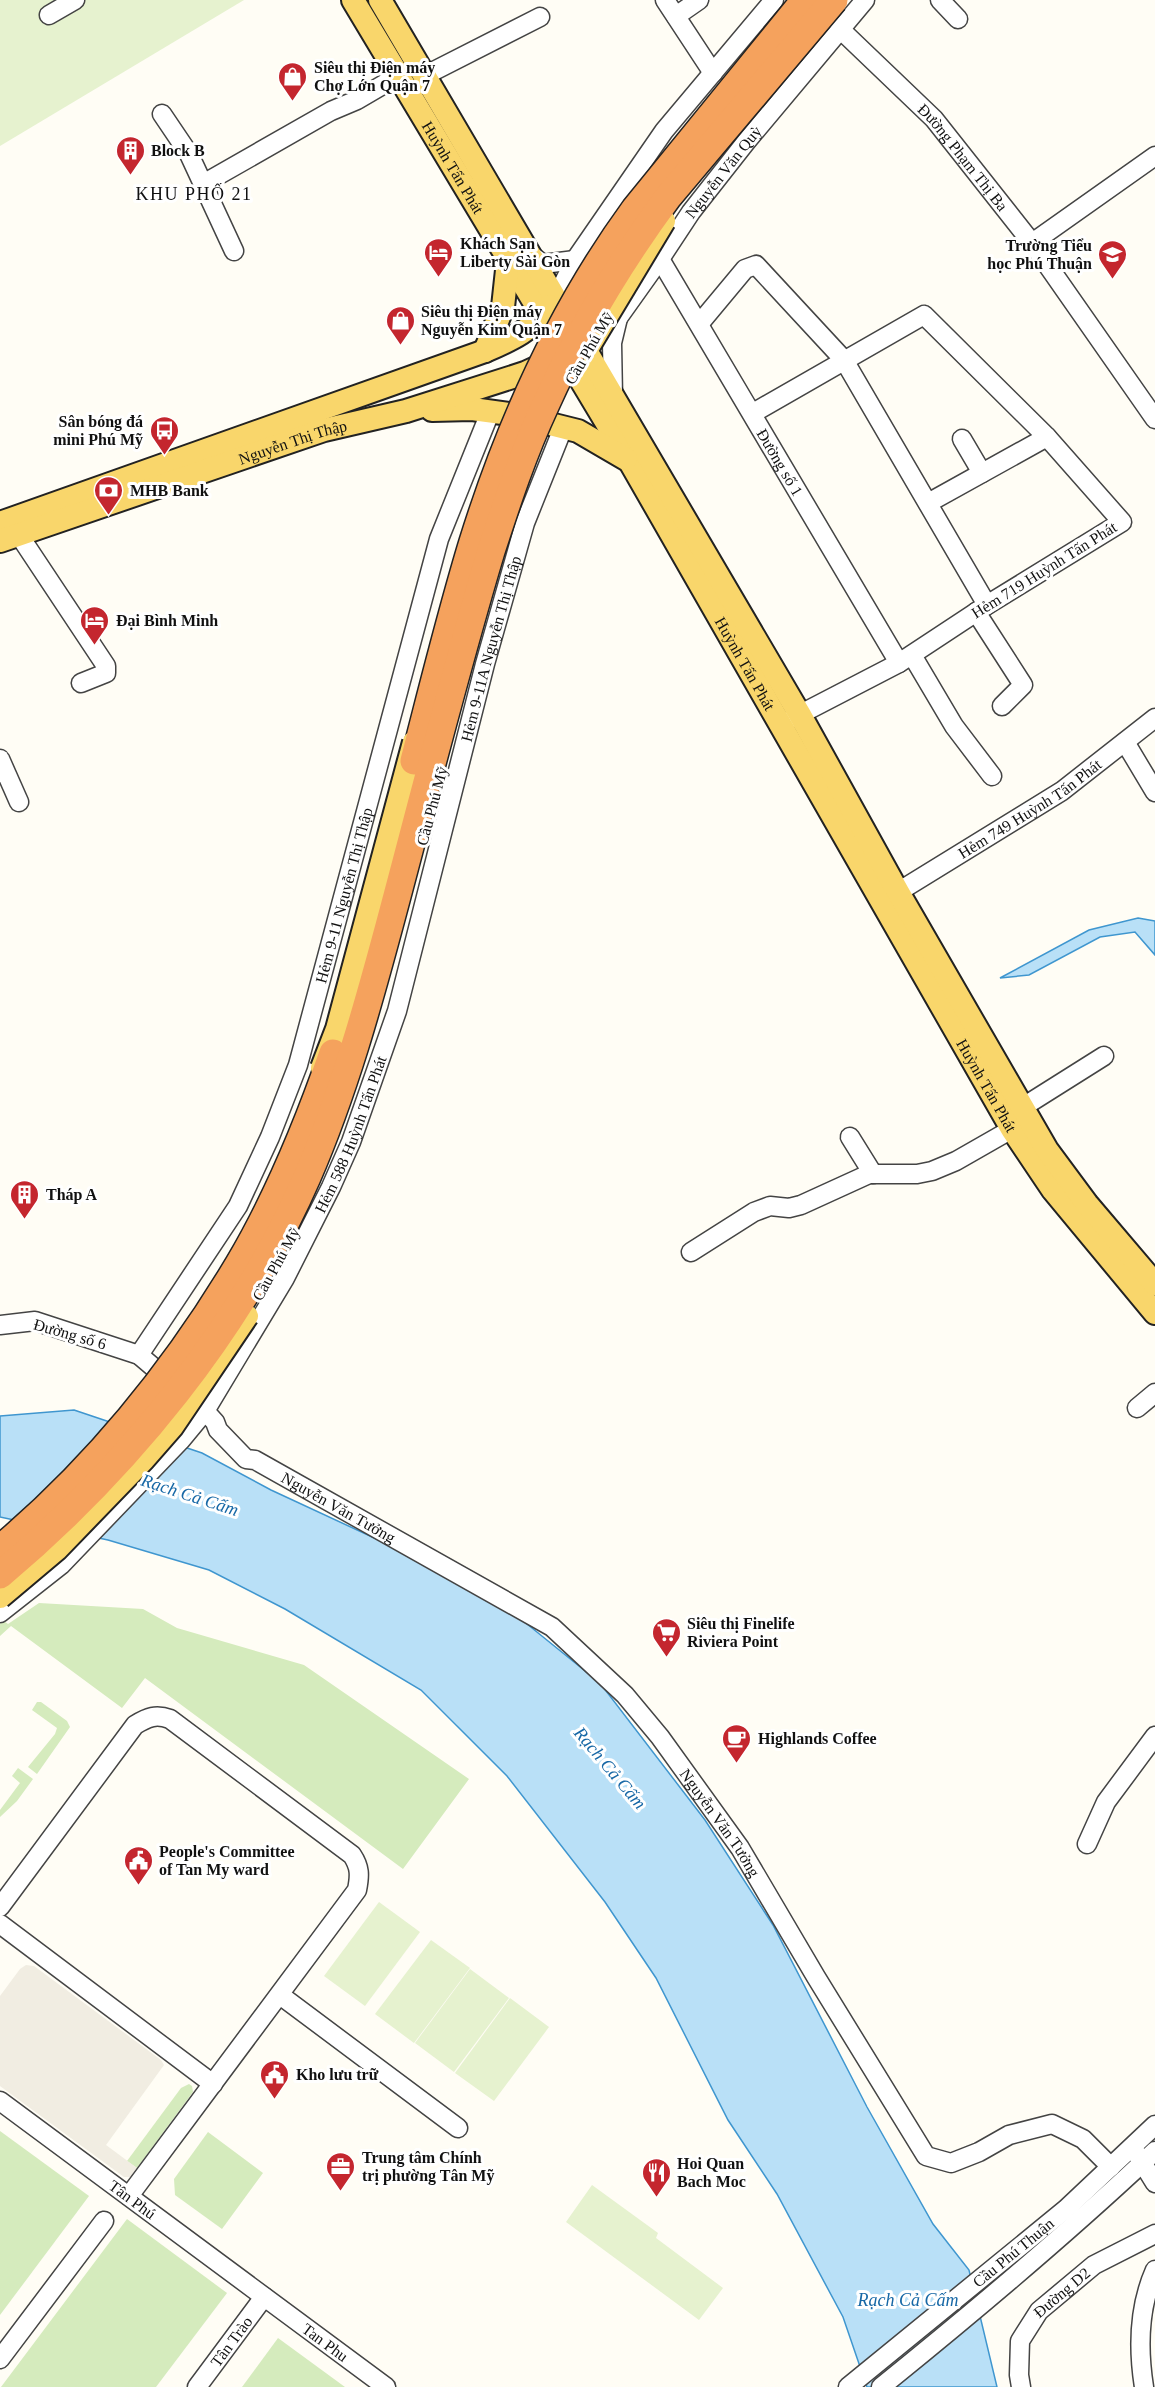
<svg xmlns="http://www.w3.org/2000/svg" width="1155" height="2387" font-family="Georgia,serif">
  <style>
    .green { fill: #d5ebbd }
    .pitch { fill: #e6f2cf }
    .plaza { fill: #f1ede2 }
    .water { fill: #b9e0f7; stroke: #3f96cf; stroke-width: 1.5 }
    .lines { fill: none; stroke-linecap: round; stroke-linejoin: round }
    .minor-casing { stroke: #444; stroke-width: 21 }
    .major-casing { stroke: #222; stroke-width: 26 }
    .minor { stroke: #fff; stroke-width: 18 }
    .major { stroke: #f9d66b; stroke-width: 22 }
    .major-bridge-casing { stroke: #222; stroke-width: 26; stroke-linecap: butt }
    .highway-bridge-casing { stroke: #222; stroke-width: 30; stroke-linecap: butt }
    .major-bridge { stroke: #f9d66b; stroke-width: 22 }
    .highway-bridge { stroke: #f5a25d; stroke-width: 27 }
    .labels { text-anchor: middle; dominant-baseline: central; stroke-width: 6; stroke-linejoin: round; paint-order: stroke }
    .poi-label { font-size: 16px; font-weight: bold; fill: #111; stroke: #fff; text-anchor: start }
    .street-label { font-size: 16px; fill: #111; stroke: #fff }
    .neighbourhood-label { font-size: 18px; letter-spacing: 1.5px; fill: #111; stroke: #fff }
    .water-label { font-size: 18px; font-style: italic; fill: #1768a6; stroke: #fff }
  </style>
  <rect width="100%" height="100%" fill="#fffdf5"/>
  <g class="green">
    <path d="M39,1603L143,1609L177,1628L304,1665L469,1779L403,1869L145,1678L122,1708L11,1626L0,1636V1624L4,1621L8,1624Z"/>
    <path d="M37,1702H41L67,1721L70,1727L37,1774L28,1767L55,1734L57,1728L32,1710Z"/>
    <path d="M18,1768L33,1779L17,1801L0,1817V1810L20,1783L12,1776Z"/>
    <path d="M189,2084L192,2086L193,2092L137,2168L127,2161L181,2088Z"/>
    <path d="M0,2131L89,2196L0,2315Z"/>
    <path d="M208,2132L263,2173L222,2229L175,2195L174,2179Z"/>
    <path d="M127,2219L227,2293L156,2387H1Z"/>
    <path d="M278,2338L345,2387H242Z"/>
  </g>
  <g class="pitch">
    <path d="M0,0H244L0,146Z"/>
    <path d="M379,1902L420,1932L365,2006L324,1976Z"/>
    <path d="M431,1940L470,1968L414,2043L375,2014Z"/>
    <path d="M470,1969L509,1998L454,2072L415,2043Z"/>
    <path d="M510,1998L549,2027L494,2101L455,2073Z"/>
    <path d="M592,2185L658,2233L656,2238L723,2288L699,2320L566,2222Z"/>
  </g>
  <path class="plaza" d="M26,1965L34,1966L161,2060L164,2065L106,2145L137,2168L130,2177H124L0,2086V1996L20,1969Z"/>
  <g class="water">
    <path d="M1138,918L1155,921V955L1135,932L1100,937L1029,975L1000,978L1089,930Z"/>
    <path d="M74,1410L202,1453L271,1490L383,1542L506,1607L600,1683L705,1820L773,1925L867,2107L933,2224L969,2270L997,2387H867L843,2317L777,2194L728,2120L656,1978L605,1902L507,1776L421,1690L285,1609L209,1570L108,1540L0,1517V1416Z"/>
  </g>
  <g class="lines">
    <defs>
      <g id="minor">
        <path d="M665,0L713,73"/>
        <path d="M940,0L958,19"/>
        <path d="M49,15L75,0"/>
        <path d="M676,16L699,0"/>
        <path id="s1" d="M840,29L934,119L1032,243L1155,419"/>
        <path d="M424,76L540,17"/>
        <path d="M162,114L189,154L234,251"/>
        <path d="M203,184L331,111L357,100L398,76"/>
        <path d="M1032,243L1155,156"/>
        <path d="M530,254L543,264L575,260"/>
        <path id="s2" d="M660,259L899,663"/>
        <path d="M556,298L575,260L664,131L774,0"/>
        <path d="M700,323L745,269L756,265L844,360L987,605"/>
        <path id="s3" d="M607,328L618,318L660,259L691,212L746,142L865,0"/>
        <path d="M613,397L612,343L618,318"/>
        <path d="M753,413L924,315L1047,437L1122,522L987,605L899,663L789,720"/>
        <path d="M962,439L982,473"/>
        <path d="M928,503L1047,437"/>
        <path d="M19,535L106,666V673L81,683"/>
        <path d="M976,612L1023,685L1002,706"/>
        <path d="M912,655L954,726L992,776"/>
        <path d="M1125,742L1155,792"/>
        <path d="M0,759L19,802"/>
        <path id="s4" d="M898,892L1062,791L1155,718"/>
        <path d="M1023,1107L1104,1056"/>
        <path d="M850,1137L873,1174"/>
        <path d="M691,1252L754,1212L770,1206L789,1208L801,1205L869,1174H917L932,1171L956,1161L1012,1129"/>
        <path id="s5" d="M0,1325L35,1321L139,1355L205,1411L215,1422L218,1430L246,1459L255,1460L552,1627L625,1695L660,1737L740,1848L816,1977L926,2156L951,2163L979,2152L1009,2135L1052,2124L1083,2139L1111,2167"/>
        <path id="s6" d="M139,1355L238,1206L270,1137L298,1065L439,539L491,410"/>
        <path d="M1137,1408L1155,1393"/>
        <path id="s7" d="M0,1613L61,1565L181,1440L205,1411L285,1278L331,1187L351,1142L397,1011L485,664L525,523L563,428"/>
        <path d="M1087,1844L1106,1802L1155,1736"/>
        <path d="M0,1907L135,1725C148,1717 156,1714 170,1719L352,1855C360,1867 360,1875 357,1890L129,2196"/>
        <path d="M0,1924L213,2084"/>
        <path d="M280,1995L458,2128"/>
        <path id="s8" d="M0,2101L386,2387"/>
        <path d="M1137,2154L1155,2183"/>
        <path d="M0,2359L104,2221"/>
        <path id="s9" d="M197,2387L264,2297"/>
        <path id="s10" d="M848,2387L1066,2209L1155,2125"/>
        <path d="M881,2387C975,2311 1067,2234 1155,2151"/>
        <path id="s11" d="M1021,2387L1019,2375L1020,2341L1039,2311L1094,2265L1155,2234"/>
        <path d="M1144,2387C1138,2349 1139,2306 1155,2270"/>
      </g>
      <g id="major">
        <path id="s12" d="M353,0L629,460L1012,1129L1053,1190L1155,1313"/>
        <path d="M380,0L800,715L898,892L1047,1150L1087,1204L1155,1284"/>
        <path d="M485,351L503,307L508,261"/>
        <path d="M432,410L472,409L510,414L578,431L626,459"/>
        <path d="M0,523L485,351C513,339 532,330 550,306"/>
        <path id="s13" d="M0,541L324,430L406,411L525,373L551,361"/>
      </g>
    </defs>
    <use href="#minor" class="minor-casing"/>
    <use href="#major" class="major-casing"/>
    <use href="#minor" class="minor"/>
    <use href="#major" class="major"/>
    <defs>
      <g id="major-bridge">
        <path d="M590,344L664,221"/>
        <path d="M322,1068L337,1029L414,742"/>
        <path d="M0,1597L57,1549L144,1459L172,1427L247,1316"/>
      </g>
      <g id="highway-bridge">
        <path d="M414,761C433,688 451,614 473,542C510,423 562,309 635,209L805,0"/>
        <path d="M0,1549C95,1469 175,1371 239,1264C278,1198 308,1125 333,1053"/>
        <path d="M0,1575C127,1468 240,1330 307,1177C344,1092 369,1001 393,911C425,791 455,671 491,551C507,502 523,453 545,406C578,332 620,262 668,197L834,0"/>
      </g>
    </defs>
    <use href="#major-bridge" class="major-bridge-casing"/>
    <use href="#highway-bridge" class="highway-bridge-casing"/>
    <use href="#major-bridge" class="major-bridge"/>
    <use href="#highway-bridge" class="highway-bridge"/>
  </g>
  <defs>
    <symbol id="shop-pin" viewBox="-11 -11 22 30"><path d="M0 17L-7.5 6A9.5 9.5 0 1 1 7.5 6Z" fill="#c4262e" stroke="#fff"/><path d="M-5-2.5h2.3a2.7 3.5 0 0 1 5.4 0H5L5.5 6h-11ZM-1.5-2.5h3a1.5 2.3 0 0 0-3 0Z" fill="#fff"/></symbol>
    <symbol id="building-pin" viewBox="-11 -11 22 30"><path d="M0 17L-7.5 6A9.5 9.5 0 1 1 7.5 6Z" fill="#c4262e" stroke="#fff"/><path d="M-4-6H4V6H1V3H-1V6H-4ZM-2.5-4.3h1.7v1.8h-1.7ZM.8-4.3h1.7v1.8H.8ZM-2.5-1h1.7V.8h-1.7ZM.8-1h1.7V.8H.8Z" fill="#fff"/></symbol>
    <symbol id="hotel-pin" viewBox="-11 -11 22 30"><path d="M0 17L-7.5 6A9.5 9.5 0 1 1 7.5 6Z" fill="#c4262e" stroke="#fff"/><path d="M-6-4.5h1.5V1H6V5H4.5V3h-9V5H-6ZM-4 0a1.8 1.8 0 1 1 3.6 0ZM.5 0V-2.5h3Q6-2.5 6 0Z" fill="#fff"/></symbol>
    <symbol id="school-pin" viewBox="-11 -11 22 30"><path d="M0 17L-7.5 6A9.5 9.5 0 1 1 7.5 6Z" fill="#c4262e" stroke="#fff"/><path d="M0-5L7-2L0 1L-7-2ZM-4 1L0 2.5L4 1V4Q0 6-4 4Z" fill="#fff"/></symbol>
    <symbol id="bus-pin" viewBox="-11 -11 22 30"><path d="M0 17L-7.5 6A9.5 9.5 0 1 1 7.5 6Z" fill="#c4262e" stroke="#fff"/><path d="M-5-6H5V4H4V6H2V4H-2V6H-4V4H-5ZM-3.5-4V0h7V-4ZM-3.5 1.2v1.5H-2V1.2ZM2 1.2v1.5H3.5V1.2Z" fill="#fff"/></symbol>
    <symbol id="bank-pin" viewBox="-11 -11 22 30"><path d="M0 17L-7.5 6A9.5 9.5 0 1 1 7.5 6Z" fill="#c4262e" stroke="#fff"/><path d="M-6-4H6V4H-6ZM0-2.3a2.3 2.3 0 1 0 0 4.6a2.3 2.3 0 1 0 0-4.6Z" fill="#fff"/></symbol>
    <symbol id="supermarket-pin" viewBox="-11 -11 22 30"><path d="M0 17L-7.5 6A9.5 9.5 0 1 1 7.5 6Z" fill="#c4262e" stroke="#fff"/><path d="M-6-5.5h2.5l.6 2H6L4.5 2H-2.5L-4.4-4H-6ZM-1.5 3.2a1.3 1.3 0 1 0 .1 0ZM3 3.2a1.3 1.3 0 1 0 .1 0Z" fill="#fff"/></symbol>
    <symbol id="cafe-pin" viewBox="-11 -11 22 30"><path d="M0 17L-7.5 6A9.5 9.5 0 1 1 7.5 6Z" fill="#c4262e" stroke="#fff"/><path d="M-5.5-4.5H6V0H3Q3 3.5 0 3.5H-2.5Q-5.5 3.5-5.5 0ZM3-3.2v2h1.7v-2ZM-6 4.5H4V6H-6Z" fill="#fff"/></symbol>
    <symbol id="civic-pin" viewBox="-11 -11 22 30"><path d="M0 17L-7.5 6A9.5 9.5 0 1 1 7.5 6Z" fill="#c4262e" stroke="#fff"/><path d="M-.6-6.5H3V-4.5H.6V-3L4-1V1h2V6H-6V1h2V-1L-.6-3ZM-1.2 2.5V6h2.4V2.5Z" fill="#fff"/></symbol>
    <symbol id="office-pin" viewBox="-11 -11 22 30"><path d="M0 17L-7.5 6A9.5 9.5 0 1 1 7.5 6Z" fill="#c4262e" stroke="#fff"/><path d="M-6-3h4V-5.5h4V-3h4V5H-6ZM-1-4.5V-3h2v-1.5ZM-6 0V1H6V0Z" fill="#fff"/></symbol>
    <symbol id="restaurant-pin" viewBox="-11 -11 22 30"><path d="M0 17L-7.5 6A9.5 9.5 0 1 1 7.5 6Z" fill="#c4262e" stroke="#fff"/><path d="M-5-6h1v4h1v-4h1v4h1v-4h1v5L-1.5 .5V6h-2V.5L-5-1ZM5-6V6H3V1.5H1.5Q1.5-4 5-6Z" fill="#fff"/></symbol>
  </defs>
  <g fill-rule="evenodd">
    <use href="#shop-pin" x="276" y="60" width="33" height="45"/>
    <use href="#building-pin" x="114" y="134" width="33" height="45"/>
    <use href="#hotel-pin" x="422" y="236" width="33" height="45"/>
    <use href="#school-pin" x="1096" y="238" width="33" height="45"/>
    <use href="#shop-pin" x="384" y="304" width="33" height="45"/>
    <use href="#bus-pin" x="148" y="414" width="33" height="45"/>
    <use href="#bank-pin" x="92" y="474" width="33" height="45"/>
    <use href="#hotel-pin" x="78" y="604" width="33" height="45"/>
    <use href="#building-pin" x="8" y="1178" width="33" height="45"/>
    <use href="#supermarket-pin" x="650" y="1616" width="33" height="45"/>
    <use href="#cafe-pin" x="720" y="1722" width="33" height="45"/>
    <use href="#civic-pin" x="122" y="1844" width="33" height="45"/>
    <use href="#civic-pin" x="258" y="2058" width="33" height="45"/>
    <use href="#office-pin" x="324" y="2150" width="33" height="45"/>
    <use href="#restaurant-pin" x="640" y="2156" width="33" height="45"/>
  </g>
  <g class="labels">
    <g class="poi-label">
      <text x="314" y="67">Siêu thị Điện máy<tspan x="314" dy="18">Chợ Lớn Quận 7</tspan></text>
      <text x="151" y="150">Block B</text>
      <text x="460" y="243">Khách Sạn<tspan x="460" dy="18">Liberty Sài Gòn</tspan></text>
      <text x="1092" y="245" text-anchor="end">Trường Tiểu<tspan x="1092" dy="18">học Phú Thuận</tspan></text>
      <text x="421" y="311">Siêu thị Điện máy<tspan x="421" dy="18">Nguyễn Kim Quận 7</tspan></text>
      <text x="143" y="421" text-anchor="end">Sân bóng đá<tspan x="143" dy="18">mini Phú Mỹ</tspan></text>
      <text x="130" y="490">MHB Bank</text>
      <text x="116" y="620">Đại Bình Minh</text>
      <text x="46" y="1194">Tháp A</text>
      <text x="687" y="1623">Siêu thị Finelife<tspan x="687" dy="18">Riviera Point</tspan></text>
      <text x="758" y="1738">Highlands Coffee</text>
      <text x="159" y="1851">People's Committee<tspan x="159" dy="18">of Tan My ward</tspan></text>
      <text x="296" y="2074">Kho lưu trữ</text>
      <text x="362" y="2157">Trung tâm Chính<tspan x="362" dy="18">trị phường Tân Mỹ</tspan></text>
      <text x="677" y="2163">Hoi Quan<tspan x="677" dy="18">Bach Moc</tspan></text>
    </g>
    <g class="street-label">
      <text stroke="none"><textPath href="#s1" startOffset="178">Đường Phạm Thị Ba</textPath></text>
      <text stroke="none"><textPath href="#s12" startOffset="195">Huỳnh Tấn Phát</textPath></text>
      <text stroke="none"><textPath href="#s3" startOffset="195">Nguyễn Văn Quỳ</textPath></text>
      <text transform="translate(589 348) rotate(-60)">Cầu Phú Mỹ</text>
      <text stroke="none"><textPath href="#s13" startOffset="309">Nguyễn Thị Thập</textPath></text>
      <text stroke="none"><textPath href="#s2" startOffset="236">Đường số 1</textPath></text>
      <text transform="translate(1044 570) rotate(-32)">Hẻm 719 Huỳnh Tấn Phát</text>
      <text stroke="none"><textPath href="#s7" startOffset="1108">Hẻm 9-11A Nguyễn Thị Thập</textPath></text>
      <text stroke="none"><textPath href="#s12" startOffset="771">Huỳnh Tấn Phát</textPath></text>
      <text transform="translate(432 806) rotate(-75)">Cầu Phú Mỹ</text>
      <text stroke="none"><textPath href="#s4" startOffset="156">Hẻm 749 Huỳnh Tấn Phát</textPath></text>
      <text stroke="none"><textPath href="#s6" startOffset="508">Hẻm 9-11 Nguyễn Thị Thập</textPath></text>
      <text stroke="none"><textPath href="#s12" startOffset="1257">Huỳnh Tấn Phát</textPath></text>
      <text stroke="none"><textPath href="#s7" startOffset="602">Hẻm 588 Huỳnh Tấn Phát</textPath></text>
      <text transform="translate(276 1264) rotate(-61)">Cầu Phú Mỹ</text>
      <text transform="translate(70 1334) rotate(16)">Đường số 6</text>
      <text stroke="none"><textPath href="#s5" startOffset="400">Nguyễn Văn Tưởng</textPath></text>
      <text stroke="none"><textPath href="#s5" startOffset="904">Nguyễn Văn Tưởng</textPath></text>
      <text stroke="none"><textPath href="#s8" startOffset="165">Tân Phú</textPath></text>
      <text stroke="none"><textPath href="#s10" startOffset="213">Cầu Phú Thuận</textPath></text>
      <text stroke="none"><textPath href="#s11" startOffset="111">Đường D2</textPath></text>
      <text stroke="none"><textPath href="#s9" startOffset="57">Tân Trào</textPath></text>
      <text stroke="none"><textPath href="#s8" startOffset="405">Tan Phu</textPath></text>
    </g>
    <g class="neighbourhood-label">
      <text x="194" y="194">KHU PHỐ 21</text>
    </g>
    <g class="water-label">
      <text transform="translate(190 1495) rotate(18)">Rạch Cả Cấm</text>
      <text transform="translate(610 1768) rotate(50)">Rạch Cả Cấm</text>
      <text x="908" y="2300">Rạch Cả Cấm</text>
    </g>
  </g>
</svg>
